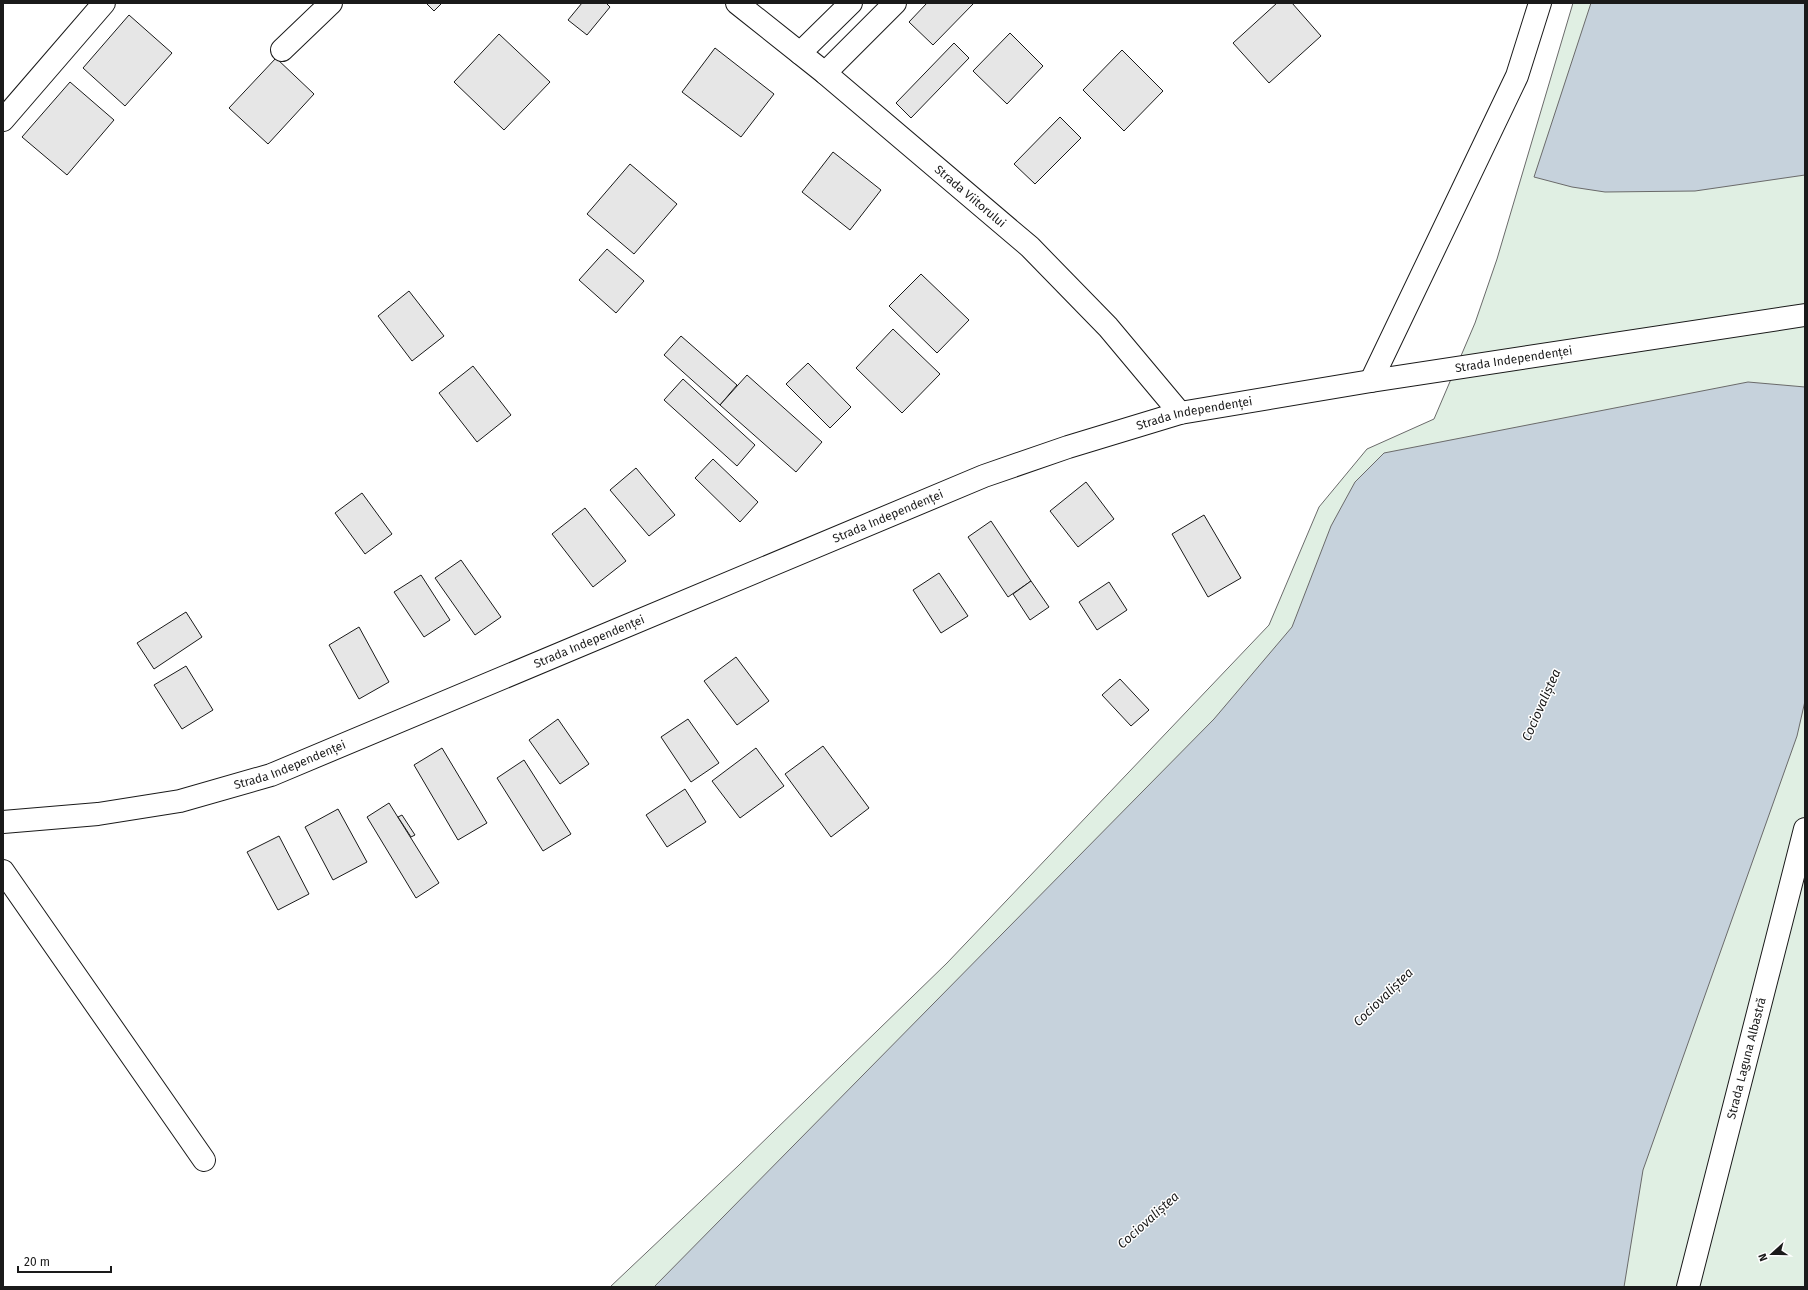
<svg xmlns="http://www.w3.org/2000/svg" width="1808" height="1290" font-family="'Fira Sans',sans-serif">
  <style>
    .green { fill: #e0efe3; stroke: #6a6a6a }
    .water { fill: #c6d2dc; stroke: #6a6a6a }
    .building { fill: #e6e6e6; stroke: #1a1a1a }
    .lines { fill: none; stroke-linecap: round; stroke-linejoin: round }
    .minor-casing { stroke: #1a1a1a; stroke-width: 24 }
    .minor { stroke: #fff; stroke-width: 22 }
    .labels { text-anchor: middle; dominant-baseline: central; stroke-width: 3; stroke-linejoin: round; paint-order: stroke }
    .street-label { font-size: 12px; fill: #1a1a1a; stroke: #fff }
    .water-label { font-size: 13px; font-style: italic; fill: #1a1a1a; stroke: #fff }
  </style>
  <rect width="100%" height="100%" fill="#fff"/>
  <path class="green" d="M1573,3H1805V1287H610L738,1166L947,963L1269,625L1319,507L1367,449L1434,419L1475,323L1497,259Z"/>
  <g class="water">
    <path d="M1591,3H1805V175L1695,191L1605,192L1572,187L1534,177Z"/>
    <path d="M1748,382L1805,387V701L1797,736L1643,1170L1624,1287H654L1214,719L1292,627L1331,526L1355,482L1384,453Z"/>
  </g>
  <g class="building">
    <path d="M426,3H442L434,11Z"/>
    <path d="M582,3H606L610,7L587,35L568,20Z"/>
    <path d="M927,3H974L933,45L909,22Z"/>
    <path d="M1277,3H1292L1321,36L1269,83L1233,43Z"/>
    <path d="M129,15L172,53L125,106L83,68Z"/>
    <path d="M1010,33L1043,66L1007,104L973,71Z"/>
    <path d="M499,34L550,82L504,130L454,82Z"/>
    <path d="M954,43L969,58L911,118L896,103Z"/>
    <path d="M715,48L774,94L741,137L682,92Z"/>
    <path d="M1122,50L1163,91L1124,131L1083,90Z"/>
    <path d="M276,58L314,94L268,144L229,108Z"/>
    <path d="M70,82L114,120L67,175L22,137Z"/>
    <path d="M1060,117L1081,138L1035,184L1014,164Z"/>
    <path d="M833,152L881,190L850,230L802,192Z"/>
    <path d="M630,164L677,204L634,254L587,214Z"/>
    <path d="M607,249L644,281L616,313L579,280Z"/>
    <path d="M921,274L969,320L937,353L889,306Z"/>
    <path d="M409,291L444,336L412,361L378,316Z"/>
    <path d="M893,329L940,374L902,413L856,368Z"/>
    <path d="M681,336L737,385L720,405L664,355Z"/>
    <path d="M808,363L851,407L830,428L786,384Z"/>
    <path d="M473,366L511,415L477,442L439,393Z"/>
    <path d="M747,375L822,442L796,472L720,405Z"/>
    <path d="M683,379L755,445L737,466L664,400Z"/>
    <path d="M713,459L758,502L740,522L695,478Z"/>
    <path d="M636,468L675,515L649,536L610,490Z"/>
    <path d="M1086,482L1114,519L1078,547L1050,511Z"/>
    <path d="M362,493L392,534L365,554L335,513Z"/>
    <path d="M585,508L626,561L593,587L552,534Z"/>
    <path d="M1204,515L1241,578L1208,597L1172,534Z"/>
    <path d="M991,521L1031,581L1008,597L968,537Z"/>
    <path d="M461,560L501,617L475,635L435,578Z"/>
    <path d="M939,573L968,616L941,633L913,590Z"/>
    <path d="M421,575L450,620L424,637L394,592Z"/>
    <path d="M1031,581L1049,607L1030,620L1013,594Z"/>
    <path d="M1109,582L1127,610L1097,630L1079,602Z"/>
    <path d="M186,612L202,637L154,669L137,643Z"/>
    <path d="M359,627L389,682L359,699L329,645Z"/>
    <path d="M736,657L769,701L737,725L704,681Z"/>
    <path d="M186,666L213,710L182,729L154,685Z"/>
    <path d="M1120,679L1149,710L1131,726L1102,695Z"/>
    <path d="M558,719L589,764L560,784L529,740Z"/>
    <path d="M688,719L719,763L691,782L661,737Z"/>
    <path d="M823,746L869,808L831,837L785,774Z"/>
    <path d="M442,748L487,823L458,840L414,765Z"/>
    <path d="M756,748L784,786L740,818L712,781Z"/>
    <path d="M524,760L571,834L543,851L497,778Z"/>
    <path d="M685,789L706,822L667,847L646,815Z"/>
    <path d="M389,803L439,883L416,898L367,817Z"/>
    <path d="M338,809L367,862L333,880L305,827Z"/>
    <path d="M402,815L415,835L411,837L398,817Z"/>
    <path d="M279,836L309,894L278,910L247,852Z"/>
  </g>
  <g class="lines">
    <defs>
      <g id="minor">
        <path id="s1" d="M737,3L825,73L1030,247L1108,327L1180,413"/>
        <path d="M282,50L331,3"/>
        <path d="M800,53L851,3"/>
        <path d="M825,73L895,3"/>
        <path d="M3,120L104,3"/>
        <path d="M1371,381L1517,76L1540,3"/>
        <path id="s2" d="M3,822L98,814L180,801L271,775L984,476L1068,447L1180,413L1371,381L1805,315"/>
        <path d="M3,871L204,1160"/>
        <path id="s3" d="M1688,1287L1805,829"/>
      </g>
    </defs>
    <use href="#minor" class="minor-casing"/>
    <use href="#minor" class="minor"/>
  </g>
  <g class="labels">
    <g class="street-label">
      <text stroke="none"><textPath href="#s1" startOffset="303">Strada Viitorului</textPath></text>
      <text stroke="none"><textPath href="#s2" startOffset="1590">Strada Independenței</textPath></text>
      <text stroke="none"><textPath href="#s2" startOffset="1266">Strada Independenței</textPath></text>
      <text stroke="none"><textPath href="#s2" startOffset="942">Strada Independenței</textPath></text>
      <text stroke="none"><textPath href="#s2" startOffset="618">Strada Independenței</textPath></text>
      <text stroke="none"><textPath href="#s2" startOffset="294">Strada Independenței</textPath></text>
      <text stroke="none"><textPath href="#s3" startOffset="236">Strada Laguna Albastră</textPath></text>
    </g>
    <g class="water-label">
      <text transform="translate(1541 705) rotate(-66)">Cociovaliștea</text>
      <text transform="translate(1383 997) rotate(-44)">Cociovaliștea</text>
      <text transform="translate(1148 1220) rotate(-42)">Cociovaliștea</text>
    </g>
  </g>
  <rect width="1808" height="1290" fill="none" stroke="#1a1a1a" stroke-width="8"/>
  <g transform="translate(1772 1254) rotate(249)" stroke="#ffffff" stroke-width="3" paint-order="stroke">
  <path d="M0-3L7 15L0 10L-7 15Z" fill="#1a1a1a"/>
  <text y="-6" font-size="11" font-weight="bold" text-anchor="middle" fill="#1a1a1a">N</text>
  </g>
  <path d="M18 1266v6h93v-6" fill="none" stroke="#1a1a1a" stroke-width="2"/>
  <text x="24" y="1266" font-size="12" fill="#1a1a1a" stroke="#ffffff" stroke-width="3" paint-order="stroke">20 m</text>
</svg>
